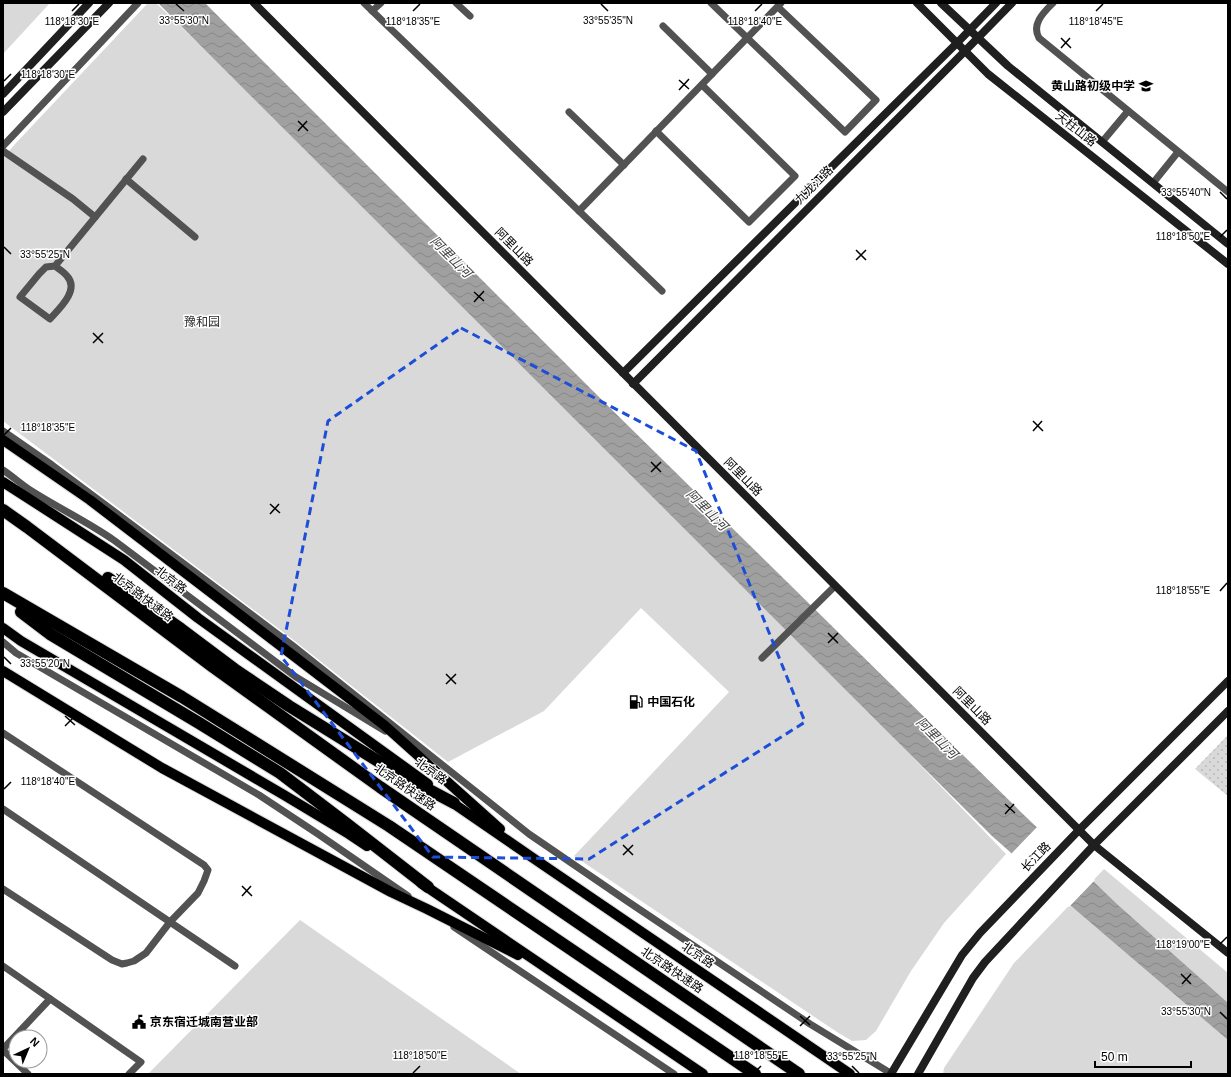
<svg xmlns="http://www.w3.org/2000/svg" width="1231" height="1077" font-family="Helvetica,'Noto Sans SC',sans-serif">
  <style>
    .grass { fill: url(#grass-dots) }
    .green { fill: #d9d9d9 }
    .water { fill: url(#water-waves) }
    .pier { fill: #fff }
    .lines { fill: none; stroke-linecap: round; stroke-linejoin: round }
    .primary-casing { stroke: #dbdbdb; stroke-width: 12 }
    .highway-casing { stroke: #dbdbdb; stroke-width: 14 }
    .lane { stroke: #525252; stroke-width: 7 }
    .secondary { stroke: #1f1f1f; stroke-width: 8 }
    .primary { stroke: #000; stroke-width: 10 }
    .highway { stroke: #000; stroke-width: 12 }
    .marked { fill: none; stroke: #1d4ed8; stroke-width: 3; stroke-dasharray: 8 5; stroke-linejoin: round }
    .ticks { fill: none; stroke: #000; stroke-width: 1.5 }
    .labels { text-anchor: middle; dominant-baseline: central; stroke-width: 3; stroke-linejoin: round; paint-order: stroke }
    .poi-label { font-size: 12px; font-weight: bold; fill: #000; stroke: #fff; text-anchor: start }
    .street-label { font-size: 12px; fill: #000; stroke: #fff }
    .park-label { font-size: 12px; fill: #303030; stroke: #fff }
    .water-label { font-size: 13px; font-style: italic; fill: #414141; stroke: #fff }
    .ticks-label { font-size: 10px; text-anchor: middle; fill: #000; stroke: #fff; stroke-width: 3; stroke-linejoin: round; paint-order: stroke }
  </style>
  <defs>
    <pattern id="grass-dots" width="8" height="8" patternUnits="userSpaceOnUse"><rect width="8" height="8" fill="#d9d9d9"/><path d="M2 2h.1M6 6h.1" fill="none" stroke="#b8b8b8" stroke-width="1.8" stroke-linecap="round"/></pattern>
    <pattern id="water-waves" width="16" height="10" patternUnits="userSpaceOnUse"><rect width="16" height="10" fill="#a0a0a0"/><path d="M0 5q4-4 8 0t8 0" fill="none" stroke="#888"/></pattern>
  </defs>
  <rect width="100%" height="100%" fill="#fff"/>
  <path class="grass" d="M1228,735V796L1195,769Z"/>
  <g class="green">
    <path d="M3,3H50L3,54Z"/>
    <path d="M148,3H156L330,169L818,659L1006,854L944,923L911,971L876,1031L866,1040L852,1041L837,1032L574,856L729,692L641,608L544,711L448,762L291,638L3,421V158L16,143Z"/>
    <path d="M1104,869L1228,973V1074H943L944,1068L1014,963Z"/>
    <path d="M300,920L521,1074H148Z"/>
  </g>
  <path class="water" d="M158,3H205L603,401L1025,816L1118,905L1228,1003V1040L1077,911L992,836Z"/>
  <path class="pier" d="M1038,826L1095,880L1069,907L1010,855Z"/>
  <g class="lines">
    <defs>
      <g id="primary">
        <path d="M3,440L90,500L384,725L500,829"/>
        <path d="M3,482L124,560L198,618L428,784"/>
        <path d="M3,628L21,641L284,795L349,834L367,846"/>
        <path d="M3,671L162,768L391,892L427,909L518,955"/>
        <path d="M447,799L533,858L850,1074"/>
        <path d="M421,883L703,1074"/>
      </g>
      <g id="highway">
        <path d="M3,510L27,527L213,667L380,787L799,1074"/>
        <path d="M108,578L181,629L237,671L289,706L399,774L454,803"/>
        <path d="M3,593L182,697L389,826L755,1074"/>
        <path d="M21,612L50,634L199,723L280,773L347,824L428,887"/>
      </g>
    </defs>
    <use href="#primary" class="primary-casing"/>
    <use href="#highway" class="highway-casing"/>
    <g class="lane">
      <path d="M364,3L579,211L781,3"/>
      <path d="M456,3L470,16"/>
      <path d="M711,3L845,132L876,100L778,7"/>
      <path d="M1053,3C1044,12 1031,24 1039,38L1228,192"/>
      <path d="M372,11L381,3"/>
      <path d="M663,26L712,74"/>
      <path d="M569,112L624,165"/>
      <path d="M656,131L749,222L795,176L702,85"/>
      <path d="M1102,142L1128,111"/>
      <path d="M3,146L138,3"/>
      <path d="M3,151L73,199L95,217"/>
      <path d="M126,179L195,237"/>
      <path d="M1153,183L1178,152"/>
      <path d="M579,211L662,291"/>
      <path d="M55,266C59,269 64,272 67,276C80,290 59,309 50,319L20,297L39,274L46,267L55,266L143,159"/>
      <path d="M3,431L52,465L135,527L292,645L529,834L627,901L810,1024L892,1074"/>
      <path d="M3,470C12,476 21,484 30,490C58,508 88,522 115,541L296,677L385,731"/>
      <path d="M3,642L16,653L45,670L259,795L318,834L408,896"/>
      <path d="M762,658L835,586"/>
      <path d="M3,733L204,865L208,870L204,881L198,893L170,922L146,953L134,961L127,963L122,964L112,960L3,889"/>
      <path d="M3,809L235,966"/>
      <path d="M454,927L674,1074"/>
      <path d="M3,966L141,1062L129,1074"/>
      <path d="M3,1049L50,999"/>
      <path d="M3,1050L28,1074"/>
    </g>
    <g class="secondary">
      <path d="M254,3L1094,845L1228,953"/>
      <path d="M917,3L988,74L1228,264"/>
      <path d="M941,3L1008,66L1228,244"/>
      <path d="M3,94L89,3"/>
      <path d="M3,112L109,3"/>
      <path d="M623,373L957,43L996,3"/>
      <path d="M633,384L965,51L1012,3"/>
      <path d="M891,1074L962,955L980,933L1079,830L1228,681"/>
      <path d="M918,1074L973,978L985,962L1094,845L1228,711"/>
    </g>
    <use href="#primary" class="primary"/>
    <use href="#highway" class="highway"/>
  </g>
  <path class="marked" d="M461,328L696,451L805,722L589,859L433,857L281,656L328,421Z"/>
  <path class="ticks" d="M176,4L184,11M601,4L608,11M72,11L79,4M413,11L420,4M755,11L762,4M1096,11L1103,4M1061,38L1071,48M1061,48L1070,38M679,80L689,89M4,81L11,74M679,90L689,79M298,121L308,131M298,131L307,121M1220,192L1227,199M1220,237L1227,230M4,247L11,254M856,250L866,260M856,260L866,250M474,292L484,301M474,302L484,291M93,333L103,343M93,343L103,333M1033,421L1043,431M1033,431L1042,421M4,435L11,428M651,462L661,472M651,472L661,462M270,504L280,513M270,514L279,504M1220,591L1227,583M828,633L838,643M828,643L838,633M4,657L11,664M446,674L456,684M446,684L456,674M65,716L75,725M65,726L75,716M4,789L11,782M1005,804L1015,813M1005,814L1014,804M623,845L633,855M623,855L633,845M242,886L252,896M242,896L251,886M1220,944L1227,937M1181,974L1191,984M1182,984L1191,974M1220,1012L1227,1019M800,1016L810,1025M800,1026L810,1016M852,1066L859,1073M413,1073L420,1066M754,1073L761,1066"/>
  <defs>
    <symbol id="school-bare" viewBox="-9 -9 18 18"><path d="M0-5L7-2L0 1L-7-2ZM-4 1L0 2.5L4 1V4Q0 6-4 4Z" fill="#000" stroke="#fff" stroke-width="2.5" paint-order="stroke"/></symbol>
    <symbol id="fuel-bare" viewBox="-9 -9 18 18"><path d="M-5.5-6h7V0h2V4h1.3V-2.5L3-4.5l.8-.8L6-3V5H2.5V1h-1V6h-7ZM-4.2-4.7v3.2H.2V-4.7Z" fill="#000" stroke="#fff" stroke-width="2.5" paint-order="stroke"/></symbol>
    <symbol id="civic-bare" viewBox="-9 -9 18 18"><path d="M-.6-6.5H3V-4.5H.6V-3L4-1V1h2V6H-6V1h2V-1L-.6-3ZM-1.2 2.5V6h2.4V2.5Z" fill="#000" stroke="#fff" stroke-width="2.5" paint-order="stroke"/></symbol>
  </defs>
  <g fill-rule="evenodd">
    <use href="#school-bare" x="1136" y="76" width="20" height="20"/>
    <use href="#fuel-bare" x="626" y="692" width="20" height="20"/>
    <use href="#civic-bare" x="129" y="1012" width="20" height="20"/>
  </g>
  <g class="labels">
    <g class="poi-label">
      <text x="1135" y="86" text-anchor="end">黄山路初级中学</text>
      <text x="647" y="702">中国石化</text>
      <text x="150" y="1022">京东宿迁城南营业部</text>
    </g>
    <g class="street-label">
      <text transform="translate(1076 129) rotate(38)">天柱山路</text>
      <text transform="translate(814 185) rotate(-45)">九龙江路</text>
      <text transform="translate(514 247) rotate(45)">阿里山路</text>
      <text transform="translate(743 477) rotate(45)">阿里山路</text>
      <text transform="translate(171 580) rotate(38)">北京路</text>
      <text transform="translate(143 597) rotate(37)">北京路快速路</text>
      <text transform="translate(972 706) rotate(45)">阿里山路</text>
      <text transform="translate(431 771) rotate(36)">北京路</text>
      <text transform="translate(405 787) rotate(35)">北京路快速路</text>
      <text transform="translate(1036 857) rotate(-46)">长江路</text>
      <text transform="translate(698 955) rotate(34)">北京路</text>
      <text transform="translate(672 970) rotate(34)">北京路快速路</text>
    </g>
    <g class="park-label">
      <text x="202" y="322">豫和园</text>
    </g>
    <g class="water-label">
      <text transform="translate(451 257) rotate(45)">阿里山河</text>
      <text transform="translate(707 510) rotate(45)">阿里山河</text>
      <text transform="translate(937 738) rotate(45)">阿里山河</text>
    </g>
  </g>
  <g class="ticks-label">
    <text x="184" y="24">33°55'30"N</text>
    <text x="608" y="24">33°55'35"N</text>
    <text x="72" y="25">118°18'30"E</text>
    <text x="413" y="25">118°18'35"E</text>
    <text x="755" y="25">118°18'40"E</text>
    <text x="1096" y="25">118°18'45"E</text>
    <text x="48" y="78">118°18'30"E</text>
    <text x="1186" y="196">33°55'40"N</text>
    <text x="1183" y="240">118°18'50"E</text>
    <text x="45" y="258">33°55'25"N</text>
    <text x="48" y="431">118°18'35"E</text>
    <text x="1183" y="594">118°18'55"E</text>
    <text x="45" y="667">33°55'20"N</text>
    <text x="48" y="785">118°18'40"E</text>
    <text x="1183" y="948">118°19'00"E</text>
    <text x="1186" y="1015">33°55'30"N</text>
    <text x="420" y="1059">118°18'50"E</text>
    <text x="761" y="1059">118°18'55"E</text>
    <text x="852" y="1060">33°55'25"N</text>
  </g>
  <rect width="1231" height="1077" fill="none" stroke="#000000" stroke-width="8"/>
  <g transform="translate(28 1049) rotate(44)"><circle r="19" fill="#ffffff" stroke="#999999"/>
  <path d="M0-3L7 15L0 10L-7 15Z" fill="#000000"/>
  <text y="-6" font-size="11" font-weight="bold" text-anchor="middle" fill="#000000">N</text>
  </g>
  <path d="M1095 1061v6h96v-6" fill="none" stroke="#000000" stroke-width="2"/>
  <text x="1101" y="1061" font-size="12" fill="#000000" stroke="#ffffff" stroke-width="3" paint-order="stroke">50 m</text>
</svg>
